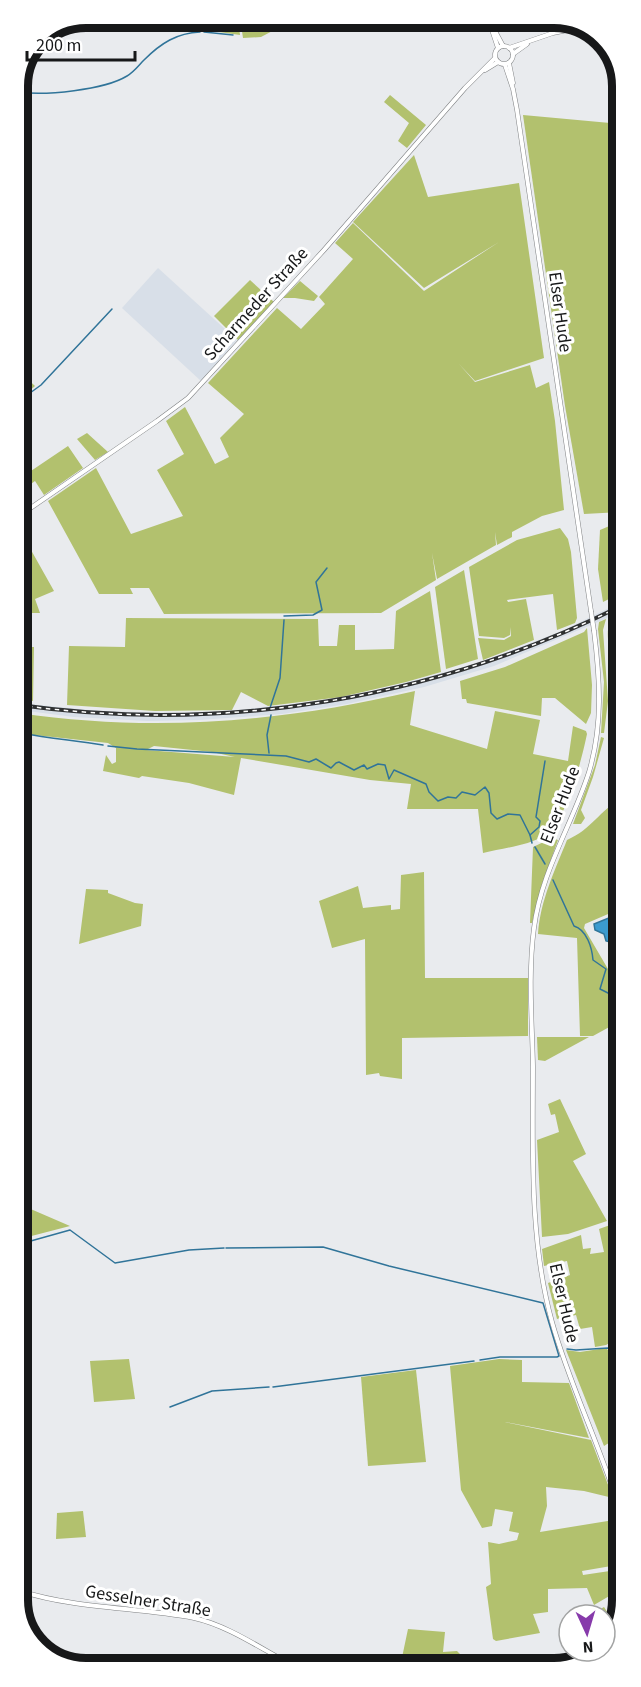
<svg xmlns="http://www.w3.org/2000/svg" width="641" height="1687" font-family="'Source Sans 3',sans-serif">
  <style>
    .built { fill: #d8dfe8 }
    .green { fill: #b2c16e; fill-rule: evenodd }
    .water { fill: #3b9bd0; stroke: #307499; stroke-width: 1.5 }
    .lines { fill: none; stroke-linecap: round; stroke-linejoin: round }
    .stream { stroke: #307499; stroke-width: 1.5 }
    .minor-casing { stroke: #7f8183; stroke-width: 5 }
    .minor { stroke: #fff; stroke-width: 4 }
    .rail-casing { stroke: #2f3132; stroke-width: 4 }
    .rail { stroke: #fff; stroke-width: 1.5; stroke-dasharray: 4.5; stroke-linecap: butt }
    .minor-bridge-casing { stroke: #7f8183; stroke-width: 5; stroke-linecap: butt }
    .minor-bridge { stroke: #fff; stroke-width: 4 }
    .labels { text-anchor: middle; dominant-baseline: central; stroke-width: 6; stroke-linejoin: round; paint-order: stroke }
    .street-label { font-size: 18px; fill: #171819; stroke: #fff }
    .rim { fill: none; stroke: #171819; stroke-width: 8 }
  </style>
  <rect width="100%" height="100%" fill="#e9ebee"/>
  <g class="built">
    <path d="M158,268L237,340L201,381L122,308Z"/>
    <path d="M621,602V611L605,619L494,666L424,687L347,704L282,714L199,720L147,721L74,717L19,710V703L99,711L180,713L220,712L322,701L367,693L472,665L503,654L564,630Z"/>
  </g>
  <g class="green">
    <path d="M203,18H238L240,35L205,30Z"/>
    <path d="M240,18H278L280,27L261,37L243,38Z"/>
    <path d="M390,95L426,125L407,148L398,141L409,123L384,102Z"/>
    <path d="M523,115L621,124V512L584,514L565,406Z"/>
    <path d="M414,155L428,197L519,183L544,358L475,381L459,364L475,382L530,365L536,388L549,382L555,421L564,510L542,516L512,532V537L497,545L495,532L496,545L437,579L432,553L436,580L381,613L164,614L149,588H130L133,594H99L48,501L96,468L131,534L183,516L157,470L184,454L166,421L185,407L215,464L229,457L220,438L244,414L208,383L277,308L301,329L325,304L319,297L353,259L335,243L353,223L424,291L499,242L424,288L353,222Z"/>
    <path d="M250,280L274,302L238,340L214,316Z"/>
    <path d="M300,281L318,296L314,301L295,298H283Z"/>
    <path d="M19,371L35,386L19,400Z"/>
    <path d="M87,433L108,452L95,460L77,439Z"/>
    <path d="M68,446L83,468L44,495L35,481L24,489L19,479Z"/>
    <path d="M621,521V593L603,602L598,569L600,530Z"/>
    <path d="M560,528L568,539L571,552L577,618L575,623L557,630L553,594L507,600L508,602L526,599L534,640L483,660L478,638L504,640L511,636L510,627V635L504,638L479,636L469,567L517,540Z"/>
    <path d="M31,550L54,591L35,599L40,613H19V556Z"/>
    <path d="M464,570L478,659L446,669L435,587Z"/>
    <path d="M430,591L441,672L406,682L341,697L268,706L241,692L232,710L155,711L67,705L69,646L125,647L126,618L318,619L319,646H337L339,625H355V650L394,649L396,611Z"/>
    <path d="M621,616V633L608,639C607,625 609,623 621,616Z"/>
    <path d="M606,619L603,630L608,701L604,733H601L604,682L598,629L599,622Z"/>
    <path d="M587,628L592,685L591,713L586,724L555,698H542L541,716L467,703L466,699H462L460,681L505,667L584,632Z"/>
    <path d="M621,637L622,717L611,723L613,701L609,647L611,643Z"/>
    <path d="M19,647H34L33,701L27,700L26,702H19Z"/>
    <path d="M415,691L410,725L487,749L495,711L540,720L533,754L568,761L573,726L586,731L587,734C582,758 566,823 545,835C528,846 503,848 483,853L478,809H407L411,784L370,780L241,758L234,795L189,783L142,776L139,778L103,771L106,755L112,764L116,762V748L108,743L25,734L19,731V713C154,733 283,722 415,691ZM154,746L212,752L235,757L146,750Z"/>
    <path d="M601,737L604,738L593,777L581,810L585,818L581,824H573L595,765Z"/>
    <path d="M622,798V908L585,924L584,928L622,993V1020L593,1036H580L577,938L538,934C540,901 555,870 567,840C592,829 599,811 622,798Z"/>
    <path d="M552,838L558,840L542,884L532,923H530L533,847Z"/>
    <path d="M424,872L425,978H528V1036L402,1038V1079L380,1076L379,1073L366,1075L365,939L332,948L319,901L358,886L363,908L391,905V910L400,909L401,875Z"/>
    <path d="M86,889L108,890V893L135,903L143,904L141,926L79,944Z"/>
    <path d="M537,1037H589L545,1061L538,1060Z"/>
    <path d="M560,1099L586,1154L573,1161L607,1221L568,1234L542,1237L537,1140L559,1132L555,1114L551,1115L548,1104Z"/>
    <path d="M20,1183L26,1207L70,1226L20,1239Z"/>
    <path d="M613,1224L622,1254L623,1335L606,1345L595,1347L592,1327L580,1329L576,1315L557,1319L548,1283L570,1275L567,1261L544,1266L542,1249L581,1235L583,1249L591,1248L590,1254L604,1252L599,1229Z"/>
    <path d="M606,1348L623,1367V1434L604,1446L566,1350L580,1352Z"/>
    <path d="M129,1359L135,1399L94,1402L90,1361Z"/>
    <path d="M499,1359L522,1360V1382L569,1383L589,1438L500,1421L591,1440L613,1498L584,1491L546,1487L547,1506L540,1532L620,1519L623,1529V1564L582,1571L583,1575L623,1569V1588L594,1605L587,1588L548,1589V1612L533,1614L540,1633L496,1641L493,1639L486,1587L491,1584L488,1542L499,1544L517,1540L519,1533L509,1531L513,1512L495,1509L492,1526L482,1528L461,1490L450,1366Z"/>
    <path d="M416,1370L426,1462L368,1466L361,1377Z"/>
    <path d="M83,1511L86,1537L56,1539L57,1513Z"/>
    <path d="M604,1607L615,1624L609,1642L605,1644V1615H590Z"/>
    <path d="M408,1629L445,1632L443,1652L457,1651L463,1657L462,1667H400Z"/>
  </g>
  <path class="water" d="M616,915L618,928L614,943L606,941L604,934L595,930L594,924Z"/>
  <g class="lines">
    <g class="stream">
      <path d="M204,32L233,35"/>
      <path d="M18,92C45,96 104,90 127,76C134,72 139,65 144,60C161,43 177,33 200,32"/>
      <path d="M19,401L41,385L112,309"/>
      <path d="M284,616L313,615L322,610L316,582L327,568"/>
      <path d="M270,708L280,678L284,620"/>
      <path d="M19,727L23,733C49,739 76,740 103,745"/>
      <path d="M108,746L137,749L286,756L309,762L316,759L331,768L336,763L339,762L354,770L364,765L367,769L378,764L385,765L389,779L394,770L426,784L429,792L438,801L448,797L456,798L462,792L475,795L485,787L489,793L491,813L497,819L508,814L520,815L530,835"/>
      <path d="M269,753L267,735L271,715"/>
      <path d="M532,843L530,835L539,827L540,821L536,817L545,761"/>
      <path d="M535,847L545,864"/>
      <path d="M553,880L574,926C587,930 592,948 593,960L606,969L600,989L622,1000"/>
      <path d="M20,1244L70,1230L115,1263L189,1250L224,1248"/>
      <path d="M226,1248L323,1247L389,1266L543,1303L559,1356L557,1357H500L480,1360"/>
      <path d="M567,1349L576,1350L608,1348L623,1364"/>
      <path d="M273,1387L474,1361"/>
      <path d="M170,1407L212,1391L269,1387"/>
    </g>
    <defs>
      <g id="minor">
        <path d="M488,18L503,46"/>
        <path d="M491,27L498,48"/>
        <circle cx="504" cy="55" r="9"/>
        <path d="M509,48L553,33L583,27"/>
        <path d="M513,54L527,44"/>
        <path d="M509,63L513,83"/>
        <path d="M505,65L513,89L517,110L591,611"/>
        <path d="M485,70L498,62"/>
        <path d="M19,516L157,421L188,398L324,250L465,88L495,58"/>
        <path d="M594,631C600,679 603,725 589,772C572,825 541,872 534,928C528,973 532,1020 533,1066C533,1151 529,1239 552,1322C571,1390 604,1453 623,1521"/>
        <path d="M20,1591C77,1609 136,1607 194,1618C230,1626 264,1651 298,1668"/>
      </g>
    </defs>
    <use href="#minor" class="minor-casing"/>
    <use href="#minor" class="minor"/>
    <defs>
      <path id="rail" d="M19,705C226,734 434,699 621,606"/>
    </defs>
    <use href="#rail" class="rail-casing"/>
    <use href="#rail" class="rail"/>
    <defs>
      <path id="minor-bridge" d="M591,611L594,631"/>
    </defs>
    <use href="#minor-bridge" class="minor-bridge-casing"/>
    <use href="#minor-bridge" class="minor-bridge"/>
  </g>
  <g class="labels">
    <g class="street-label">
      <text transform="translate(256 304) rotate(-48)">Scharmeder Straße</text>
      <text transform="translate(560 312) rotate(82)">Elser Hude</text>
      <text transform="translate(560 805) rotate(-69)">Elser Hude</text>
      <text transform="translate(564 1303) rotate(77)">Elser Hude</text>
      <text transform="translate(148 1601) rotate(9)">Gesselner Straße</text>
    </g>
  </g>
  <path d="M0 0H641V1687H0ZM86 28H554A58 58 0 0 1 612 86V1600A58 58 0 0 1 554 1658H86A58 58 0 0 1 28 1600V86A58 58 0 0 1 86 28Z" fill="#fff" fill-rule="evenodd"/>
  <path class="rim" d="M86 28H554A58 58 0 0 1 612 86V1600A58 58 0 0 1 554 1658H86A58 58 0 0 1 28 1600V86A58 58 0 0 1 86 28Z"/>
  <g transform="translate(587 1633) rotate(176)"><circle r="28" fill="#ffffff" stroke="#a2a3a3" stroke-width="1.5"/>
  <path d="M0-4.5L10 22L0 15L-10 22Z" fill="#873aab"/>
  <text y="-9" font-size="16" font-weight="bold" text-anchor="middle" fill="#171819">N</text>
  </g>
  <path d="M27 51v9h108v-9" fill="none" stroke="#171819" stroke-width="3"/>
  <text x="36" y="51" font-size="18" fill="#171819" stroke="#ffffff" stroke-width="4.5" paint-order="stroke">200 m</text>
</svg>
